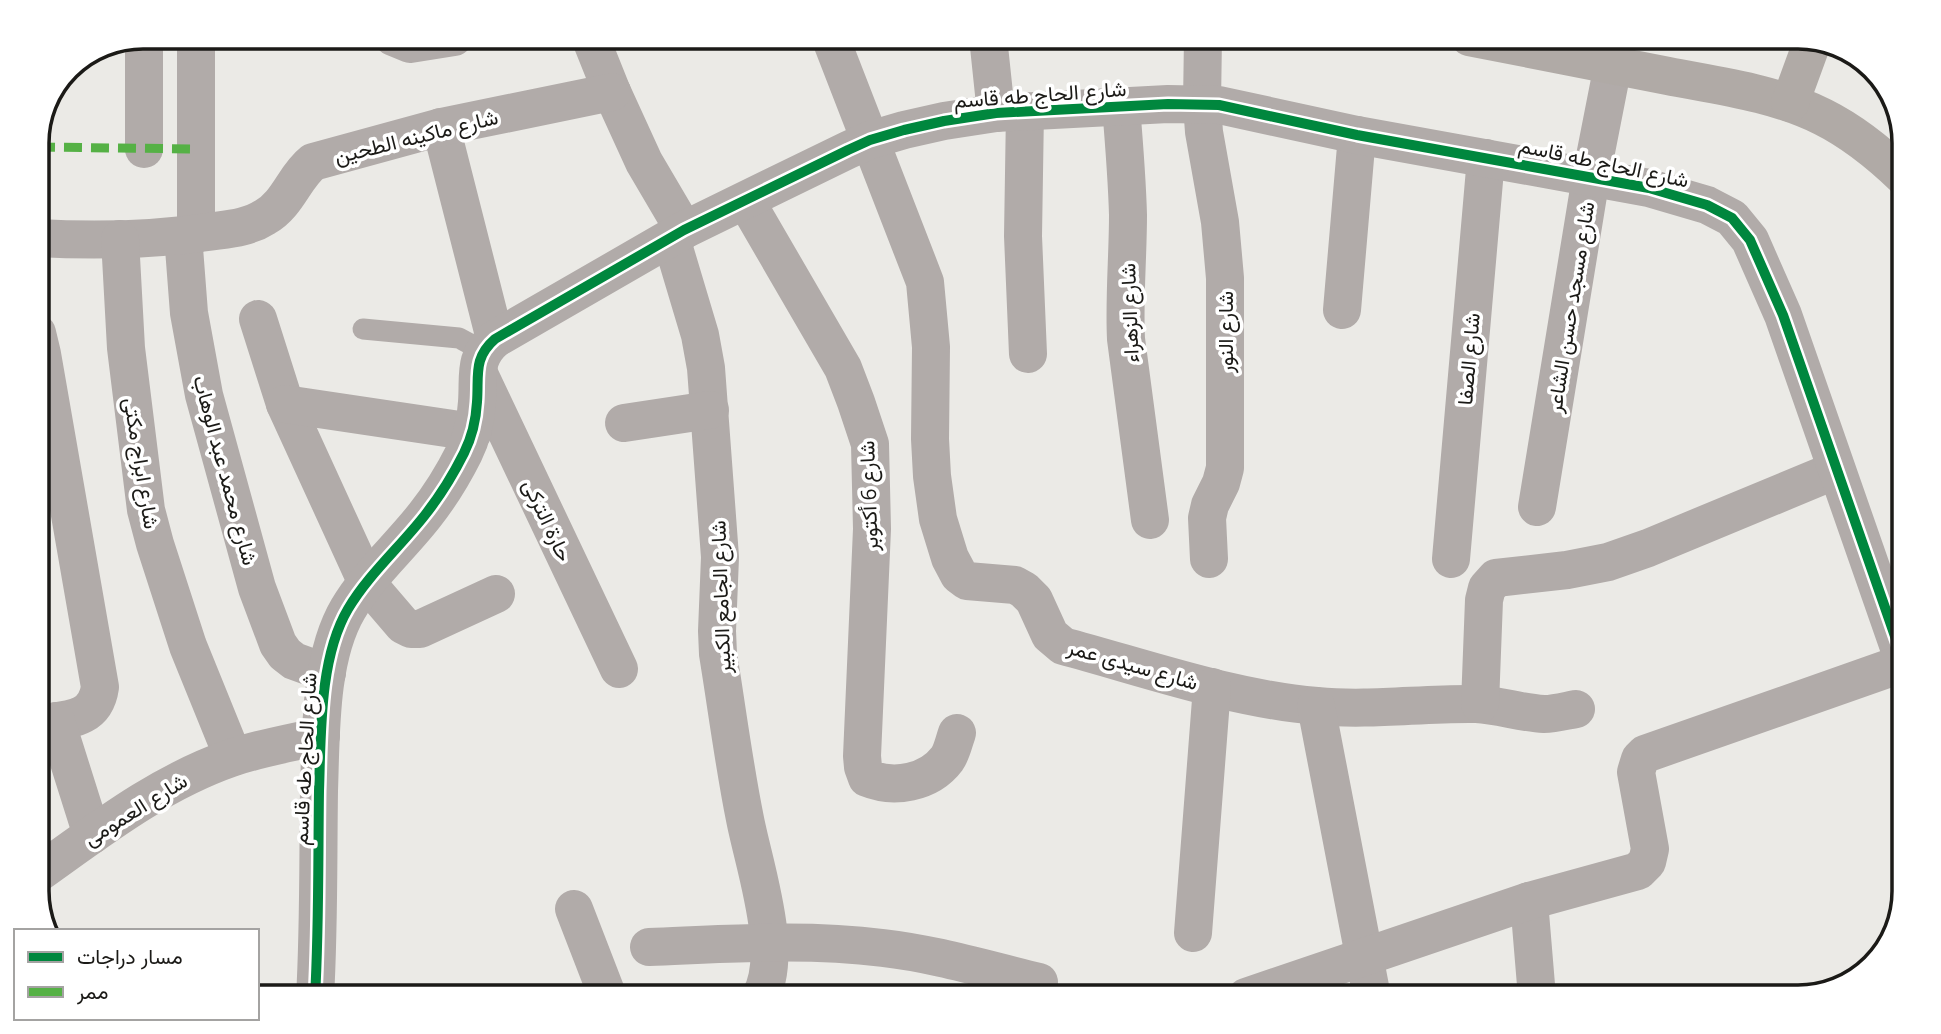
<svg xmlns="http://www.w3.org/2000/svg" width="1941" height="1034" font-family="'Open Sans',Vazirmatn,sans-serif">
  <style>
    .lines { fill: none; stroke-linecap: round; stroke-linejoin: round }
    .lane { stroke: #b1aba9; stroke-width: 21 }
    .street { stroke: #b1aba9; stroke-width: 38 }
    .secondary { stroke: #b0aaa6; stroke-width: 38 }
    .quiet { stroke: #55b145; stroke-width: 9; stroke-dasharray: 18 9; stroke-linecap: butt }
    .cycleway-casing { stroke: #fff; stroke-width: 15 }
    .cycleway { stroke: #00873e; stroke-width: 10 }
    .labels { text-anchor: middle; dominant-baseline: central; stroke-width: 7; stroke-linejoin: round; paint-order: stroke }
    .street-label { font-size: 21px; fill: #1b1a17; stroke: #fff }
    .rim { fill: none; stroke: #1b1a17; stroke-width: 3.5 }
  </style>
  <rect width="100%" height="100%" fill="#ebeae6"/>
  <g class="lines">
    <path class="lane" d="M363,329L459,338L483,351"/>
    <g class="street">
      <path d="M144,37V149"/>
      <path d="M393,37L410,44L454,37"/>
      <path d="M590,37L612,92L644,162L684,230"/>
      <path d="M830,37L925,282L931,347L930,439L932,476L938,519L950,558L959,575L967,581L1015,585L1024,590L1034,600L1050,635L1063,646C1145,668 1233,699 1317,706C1370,711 1423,703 1476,704C1499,705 1521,713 1544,714C1555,714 1565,711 1576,709"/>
      <path d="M988,37L996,113"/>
      <path d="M1203,37L1202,104L1204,132L1220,222L1225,278V468L1221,483L1210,505L1207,518L1209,559"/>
      <path d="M1121,106C1124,142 1127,178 1128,215C1128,256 1124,298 1126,339L1150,520"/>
      <path d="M1025,111L1023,236L1028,354"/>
      <path d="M441,127L495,339"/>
      <path d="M746,201L843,368L856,402L870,444L872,529L862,756L863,767L867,778C894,789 929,783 947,759C952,752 954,741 957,733"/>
      <path d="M196,234V37"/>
      <path d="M183,235L189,313L204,395L257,588L278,644L285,654L294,661L327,673"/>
      <path d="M37,238C94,241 152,240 208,232C228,229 248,228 265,217C288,204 294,177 313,162L441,127L612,92"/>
      <path d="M671,238L700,335L706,368L720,557L717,631L718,654C727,709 734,765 745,819C754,866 785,954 760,997"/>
      <path d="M120,239L126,348L146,510L155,544L188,646L233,757"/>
      <path d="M1342,310L1357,135"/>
      <path d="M258,319L285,404L367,583L403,625L411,629H420L496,594"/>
      <path d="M37,333L42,354L100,687C95,722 66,719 37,724"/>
      <path d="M479,374L619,669"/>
      <path d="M285,404L473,432"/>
      <path d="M624,423L710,410"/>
      <path d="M1537,507L1591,177L1613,65"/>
      <path d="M1451,559L1486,158"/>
      <path d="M1480,704L1484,600L1487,588L1496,578L1567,570L1608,562L1648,548L1836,470"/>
      <path d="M1316,706L1372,997"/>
      <path d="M56,721L92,835"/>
      <path d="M37,874C99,830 159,783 231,758C260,748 291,743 321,736"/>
      <path d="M1529,901L1537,997"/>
      <path d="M574,909L608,997"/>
      <path d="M1193,933L1212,687"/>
      <path d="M649,947C726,944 805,938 883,948C936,954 988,970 1039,982"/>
      <path d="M315,997C319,929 318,860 319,791C321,735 319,658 348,609C368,575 400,547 425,515C440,496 453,475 464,453C472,437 476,420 477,402C479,375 473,358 495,339L684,230L848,150L870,140L904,130L944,121L996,113L1168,104L1219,105L1357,135L1649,188L1707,205L1732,218L1750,240L1783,315L1904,662"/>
      <path d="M1246,997L1529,901L1638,871L1647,862L1650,849L1636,772L1640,759L1645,754L1904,663"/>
    </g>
    <g class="secondary">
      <path d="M1469,37C1535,50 1602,63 1668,76C1720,86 1775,93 1823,117C1853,132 1879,153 1904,177"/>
      <path d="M1790,103L1813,40"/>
    </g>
    <path class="quiet" d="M37,147L196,149"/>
    <defs>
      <path id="cycleway" d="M315,997C319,929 318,860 319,791C321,735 319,658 348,609C368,575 400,547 425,515C440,496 453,475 464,453C472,437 476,420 477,402C479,375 473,358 495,339L684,230L848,150L870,140L904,130L944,121L996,113L1168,104L1219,105L1357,135L1649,188L1707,205L1732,218L1750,240L1783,315L1904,662"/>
    </defs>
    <use href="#cycleway" class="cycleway-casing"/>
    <use href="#cycleway" class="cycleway"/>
  </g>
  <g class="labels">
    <g class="street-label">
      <text transform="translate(1040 94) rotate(-4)">شارع الحاج طه قاسم</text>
      <text transform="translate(416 136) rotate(-14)">شارع ماكينه الطحين</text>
      <text transform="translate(1604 162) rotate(12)">شارع الحاج طه قاسم</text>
      <text transform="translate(1570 307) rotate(-81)">شارع مسجد حسن الشاعر</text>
      <text transform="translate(1129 313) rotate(-92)">شارع الزهراء</text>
      <text transform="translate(1225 332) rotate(-90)">شارع النور</text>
      <text transform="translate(1468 359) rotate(-85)">شارع الصفا</text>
      <text transform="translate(142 463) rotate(81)">شارع ابراج مكتى</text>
      <text transform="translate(226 470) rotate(75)">شارع محمد عبد الوهاب</text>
      <text transform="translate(868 496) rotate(-92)">شارع 6 أكتوبر</text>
      <text transform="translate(548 520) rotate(65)">حارة التركى</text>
      <text transform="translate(720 597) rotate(-92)">شارع الجامع الكبير</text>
      <text transform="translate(1133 664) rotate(16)">شارع سيدى عمر</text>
      <text transform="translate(304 759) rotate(-87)">شارع الحاج طه قاسم</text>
      <text transform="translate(135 809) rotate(-32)">شارع العمومى</text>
    </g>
  </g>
  <path d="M0 0H1941V1034H0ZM143 49H1798A94 94 0 0 1 1892 143V891A94 94 0 0 1 1798 985H143A94 94 0 0 1 49 891V143A94 94 0 0 1 143 49Z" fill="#fff" fill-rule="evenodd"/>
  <path class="rim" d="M143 49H1798A94 94 0 0 1 1892 143V891A94 94 0 0 1 1798 985H143A94 94 0 0 1 49 891V143A94 94 0 0 1 143 49Z"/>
  <rect x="14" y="929" width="245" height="91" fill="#ffffff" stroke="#a4a3a2" stroke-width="2"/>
  <rect x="28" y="952" width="35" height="10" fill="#00873e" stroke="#a4a3a2" stroke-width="2"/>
  <text x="77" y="964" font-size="21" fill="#1b1a17">مسار دراجات</text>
  <rect x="28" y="987" width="35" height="10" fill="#55b145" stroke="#a4a3a2" stroke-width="2"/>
  <text x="77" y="999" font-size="21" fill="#1b1a17">ممر</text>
</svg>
